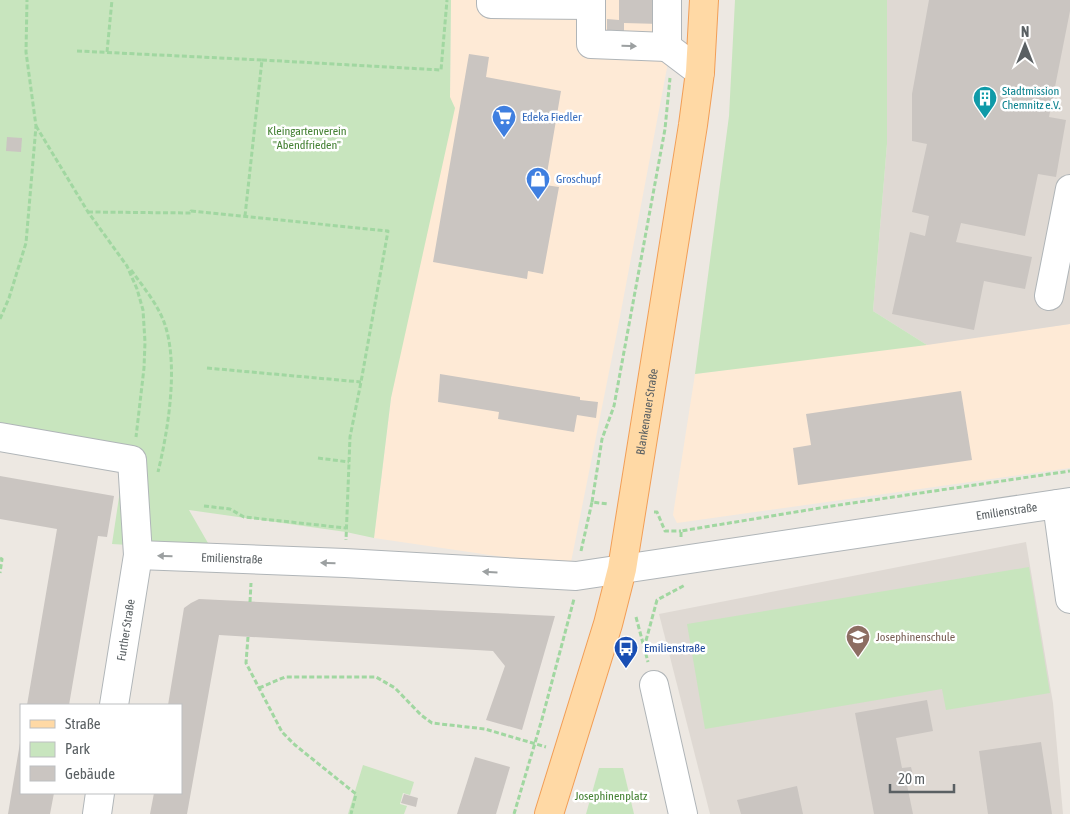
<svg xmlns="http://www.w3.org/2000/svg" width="1070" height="814" font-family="'Asap Condensed',sans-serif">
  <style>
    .commercial { fill: #feead6 }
    .education { fill: #dfd9d3 }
    .green { fill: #c8e5be }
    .building { fill: #cac5c1 }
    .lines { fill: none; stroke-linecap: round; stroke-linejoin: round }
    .minor-casing { stroke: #b0b5b8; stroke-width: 30 }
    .major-casing { stroke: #f29e56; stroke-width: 30 }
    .path { stroke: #a1d7a1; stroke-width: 3; stroke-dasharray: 5 2.5; stroke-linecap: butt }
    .minor { stroke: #fff; stroke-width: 28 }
    .major { stroke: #ffd9a5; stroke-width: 28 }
    .oneway { fill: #9ca0a1 }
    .labels { text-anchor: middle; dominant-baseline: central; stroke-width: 5; stroke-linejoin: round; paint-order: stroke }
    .culture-label { font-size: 12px; fill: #0d838f; stroke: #fff; text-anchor: start }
    .shop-label { font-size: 12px; fill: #366cbe; stroke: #fff; text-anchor: start }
    .park-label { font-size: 12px; fill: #448133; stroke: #fff }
    .street-label { font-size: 12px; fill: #5a6063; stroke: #fff }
    .education-label { font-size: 12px; fill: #785e54; stroke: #fff; text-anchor: start }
    .transit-label { font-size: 12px; fill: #164399; stroke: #fff; text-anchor: start }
  </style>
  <rect width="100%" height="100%" fill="#ede8e2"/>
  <g class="commercial">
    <path d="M451,0H675L673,36L618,327L570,567L374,538L391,398L450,97Z"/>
    <path d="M1070,324V468L677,523L673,515L695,374Z"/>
  </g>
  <g class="education">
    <path d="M887,0H1070V324L927,345L873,311L887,144Z"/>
    <path d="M1026,542L1053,703L1063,814H710L659,614Z"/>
  </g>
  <g class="green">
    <path d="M0,0H451L450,97L455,108L391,398L374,538L346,532L189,510L212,550L112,544L124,464L0,442Z"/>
    <path d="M735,0H887V144L873,311L927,345L695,374L729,116Z"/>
    <path d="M1029,567L1050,693L946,710L942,689L705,729L687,624Z"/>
    <path d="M363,765L414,782L410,795L403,793L400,804L407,806L404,814H348Z"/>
    <path d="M599,768H623L634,814H586Z"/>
  </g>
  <g class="building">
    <path d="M619,0H660V24L624,23V37H607V19L619,20Z"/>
    <path d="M929,0H1070V11L1049,117L1066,120L1056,177L1038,174L1025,236L961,223L956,242L1032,257L1025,289L984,281L974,330L892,314L910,232L925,236L929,216L912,212L927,144L912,141V94Z"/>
    <path d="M469,54L489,57L486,77L561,91L545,185L559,187L543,274L528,271L527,279L433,262Z"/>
    <path d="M7,137L22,138L21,152L6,151Z"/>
    <path d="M440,374L580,397V400L598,402L596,418L577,415L574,432L498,419L499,412L438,402Z"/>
    <path d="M961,391L972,460L798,485L793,448L811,445L806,414Z"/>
    <path d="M0,476L114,496L107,537L98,536L69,705H27L57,529L0,519Z"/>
    <path d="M199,599L555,616L522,730L486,720L505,666L493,651L219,635L187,814H150L154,793H181V705H168L184,608L191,603Z"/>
    <path d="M927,700L933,731L896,738L902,768L911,767L915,783L907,785L913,814H874L855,713Z"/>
    <path d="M1041,742L1052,814H988L979,751Z"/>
    <path d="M20,743H21V793H54L50,814H8Z"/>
    <path d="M475,757L510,767L496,814H457Z"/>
    <path d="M797,786L803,814H741L737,800Z"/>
    <path d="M404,794L418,798L416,807L401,803Z"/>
  </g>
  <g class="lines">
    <defs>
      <g id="minor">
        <path d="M491,0V4L591,5V0"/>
        <path d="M667,0V47L700,72"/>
        <path d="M591,5V44L667,47"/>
        <path d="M1049,296L1070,189"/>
        <path d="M0,437L132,460L138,555L114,705"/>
        <path d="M1057,504L1070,599"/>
        <path id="s1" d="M138,555L345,563L576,576L1070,502"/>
        <path d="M654,685L683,814"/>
        <path d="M97,814L100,793"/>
      </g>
      <g id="major">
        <path id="s2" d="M549,814L608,624L622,569L693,125L700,72L704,0"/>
      </g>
    </defs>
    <use href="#minor" class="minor-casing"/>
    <use href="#major" class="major-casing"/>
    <g class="path">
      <path d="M77,51L262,60L245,216"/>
      <path d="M107,52L112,0"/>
      <path d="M262,60L441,70L447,0"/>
      <path d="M36,126L88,212L127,266L137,289L143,310L145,342L144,368L136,437"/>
      <path d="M88,212L191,213V211L388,231L361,382L350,437L346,540"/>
      <path d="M131,270C144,288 160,307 166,328C178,369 168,431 158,472"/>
      <path d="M0,319L9,298L26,243L36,126L26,52L27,0"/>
      <path d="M207,368L361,382"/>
      <path d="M318,458L349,462"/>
      <path d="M592,502L602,439L614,406L665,129L670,78"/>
      <path d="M204,506L230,509L244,517L346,528"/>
      <path d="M654,512H657L665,531H681"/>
      <path d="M681,537V531L832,506L1070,471"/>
      <path d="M581,551L592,502L608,504"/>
      <path d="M0,558L2,559L0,573"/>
      <path d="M250,602L251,583"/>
      <path d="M636,617L648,662"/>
      <path d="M248,637L246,663L282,732L295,745L356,794L351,814"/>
      <path d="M644,648L657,600L685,585"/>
      <path d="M259,688L285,677H376L395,688L421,715L432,723L485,729L546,747"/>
      <path d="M514,814L542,719L574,599"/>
    </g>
    <use href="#minor" class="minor"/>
    <use href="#major" class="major"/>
  </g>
  <defs><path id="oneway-solid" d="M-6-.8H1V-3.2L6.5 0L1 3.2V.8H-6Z" transform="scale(1.25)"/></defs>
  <g class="oneway">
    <use href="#oneway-solid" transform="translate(629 46) rotate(2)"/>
    <use href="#oneway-solid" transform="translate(165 556) rotate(-178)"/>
    <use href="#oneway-solid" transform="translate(328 563) rotate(-178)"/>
    <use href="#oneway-solid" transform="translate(490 572) rotate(-177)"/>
  </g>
  <defs>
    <symbol id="building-pin" viewBox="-11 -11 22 30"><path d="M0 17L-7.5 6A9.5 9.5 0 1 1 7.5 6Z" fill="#0f9aa8" stroke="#fff"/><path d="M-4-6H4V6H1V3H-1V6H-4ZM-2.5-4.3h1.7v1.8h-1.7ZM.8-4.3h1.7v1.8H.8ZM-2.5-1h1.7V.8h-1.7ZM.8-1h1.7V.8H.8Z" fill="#fff"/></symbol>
    <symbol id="supermarket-pin" viewBox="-11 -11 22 30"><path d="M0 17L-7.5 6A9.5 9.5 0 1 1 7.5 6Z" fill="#3f7fe0" stroke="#fff"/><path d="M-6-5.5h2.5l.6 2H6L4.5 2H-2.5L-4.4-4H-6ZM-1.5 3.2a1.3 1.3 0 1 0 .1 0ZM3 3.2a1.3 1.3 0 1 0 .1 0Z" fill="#fff"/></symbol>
    <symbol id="shop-pin" viewBox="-11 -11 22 30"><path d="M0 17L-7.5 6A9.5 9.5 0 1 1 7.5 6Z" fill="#3f7fe0" stroke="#fff"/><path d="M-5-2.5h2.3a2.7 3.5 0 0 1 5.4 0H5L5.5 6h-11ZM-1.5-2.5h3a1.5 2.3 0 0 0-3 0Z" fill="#fff"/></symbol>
    <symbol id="school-pin" viewBox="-11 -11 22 30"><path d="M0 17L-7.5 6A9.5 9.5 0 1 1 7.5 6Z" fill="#8d6e63" stroke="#fff"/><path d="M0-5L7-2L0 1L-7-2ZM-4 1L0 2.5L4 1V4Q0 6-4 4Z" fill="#fff"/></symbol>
    <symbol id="bus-pin" viewBox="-11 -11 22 30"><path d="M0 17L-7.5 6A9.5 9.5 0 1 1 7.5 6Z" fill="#1a4fb4" stroke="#fff"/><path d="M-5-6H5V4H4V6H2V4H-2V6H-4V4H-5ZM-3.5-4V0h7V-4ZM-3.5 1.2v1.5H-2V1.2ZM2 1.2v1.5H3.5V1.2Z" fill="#fff"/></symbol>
  </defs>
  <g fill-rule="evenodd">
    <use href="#building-pin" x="971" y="84" width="28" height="38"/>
    <use href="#supermarket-pin" x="490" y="103" width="28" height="38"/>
    <use href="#shop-pin" x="524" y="165" width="28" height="38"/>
    <use href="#school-pin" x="844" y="623" width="28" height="38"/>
    <use href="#bus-pin" x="612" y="634" width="28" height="38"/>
  </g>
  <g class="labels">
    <g class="culture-label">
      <text x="1002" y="91">Stadtmission<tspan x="1002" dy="14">Chemnitz e.V.</tspan></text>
    </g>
    <g class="shop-label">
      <text x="522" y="117">Edeka Fiedler</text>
      <text x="556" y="179">Groschupf</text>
    </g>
    <g class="park-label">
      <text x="307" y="131">Kleingartenverein<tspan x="307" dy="14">"Abendfrieden"</tspan></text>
      <text x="611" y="796">Josephinenplatz</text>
    </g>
    <g class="street-label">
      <text stroke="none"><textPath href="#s2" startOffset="415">Blankenauer Straße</textPath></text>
      <text stroke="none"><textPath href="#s1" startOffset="874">Emilienstraße</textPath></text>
      <text stroke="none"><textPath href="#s1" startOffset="94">Emilienstraße</textPath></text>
      <text transform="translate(126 630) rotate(-81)">Further Straße</text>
    </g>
    <g class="education-label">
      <text x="876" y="637">Josephinenschule</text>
    </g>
    <g class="transit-label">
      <text x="644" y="648">Emilienstraße</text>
    </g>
  </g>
  <rect x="20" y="704" width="162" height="90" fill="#ffffff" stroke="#bdbfc1"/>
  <rect x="30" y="720" width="25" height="8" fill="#ffd9a5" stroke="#bdbfc1"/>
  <text x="65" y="729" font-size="15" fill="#5a6063">Straße</text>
  <rect x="30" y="742" width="25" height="15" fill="#c8e5be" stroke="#bdbfc1"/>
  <text x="65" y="754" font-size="15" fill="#5a6063">Park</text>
  <rect x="30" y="766" width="25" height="15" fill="#cac5c1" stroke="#bdbfc1"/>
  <text x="65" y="779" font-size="15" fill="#5a6063">Gebäude</text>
  <g transform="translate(1025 45)" stroke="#ffffff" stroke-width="4" paint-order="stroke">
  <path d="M0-4L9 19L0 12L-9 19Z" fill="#5a6063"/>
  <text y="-8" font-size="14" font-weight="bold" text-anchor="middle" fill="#5a6063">N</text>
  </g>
  <path d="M890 784v8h64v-8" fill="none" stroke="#5a6063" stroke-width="2.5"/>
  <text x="898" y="784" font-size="15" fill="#5a6063" stroke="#ffffff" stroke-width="4" paint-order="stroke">20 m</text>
</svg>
